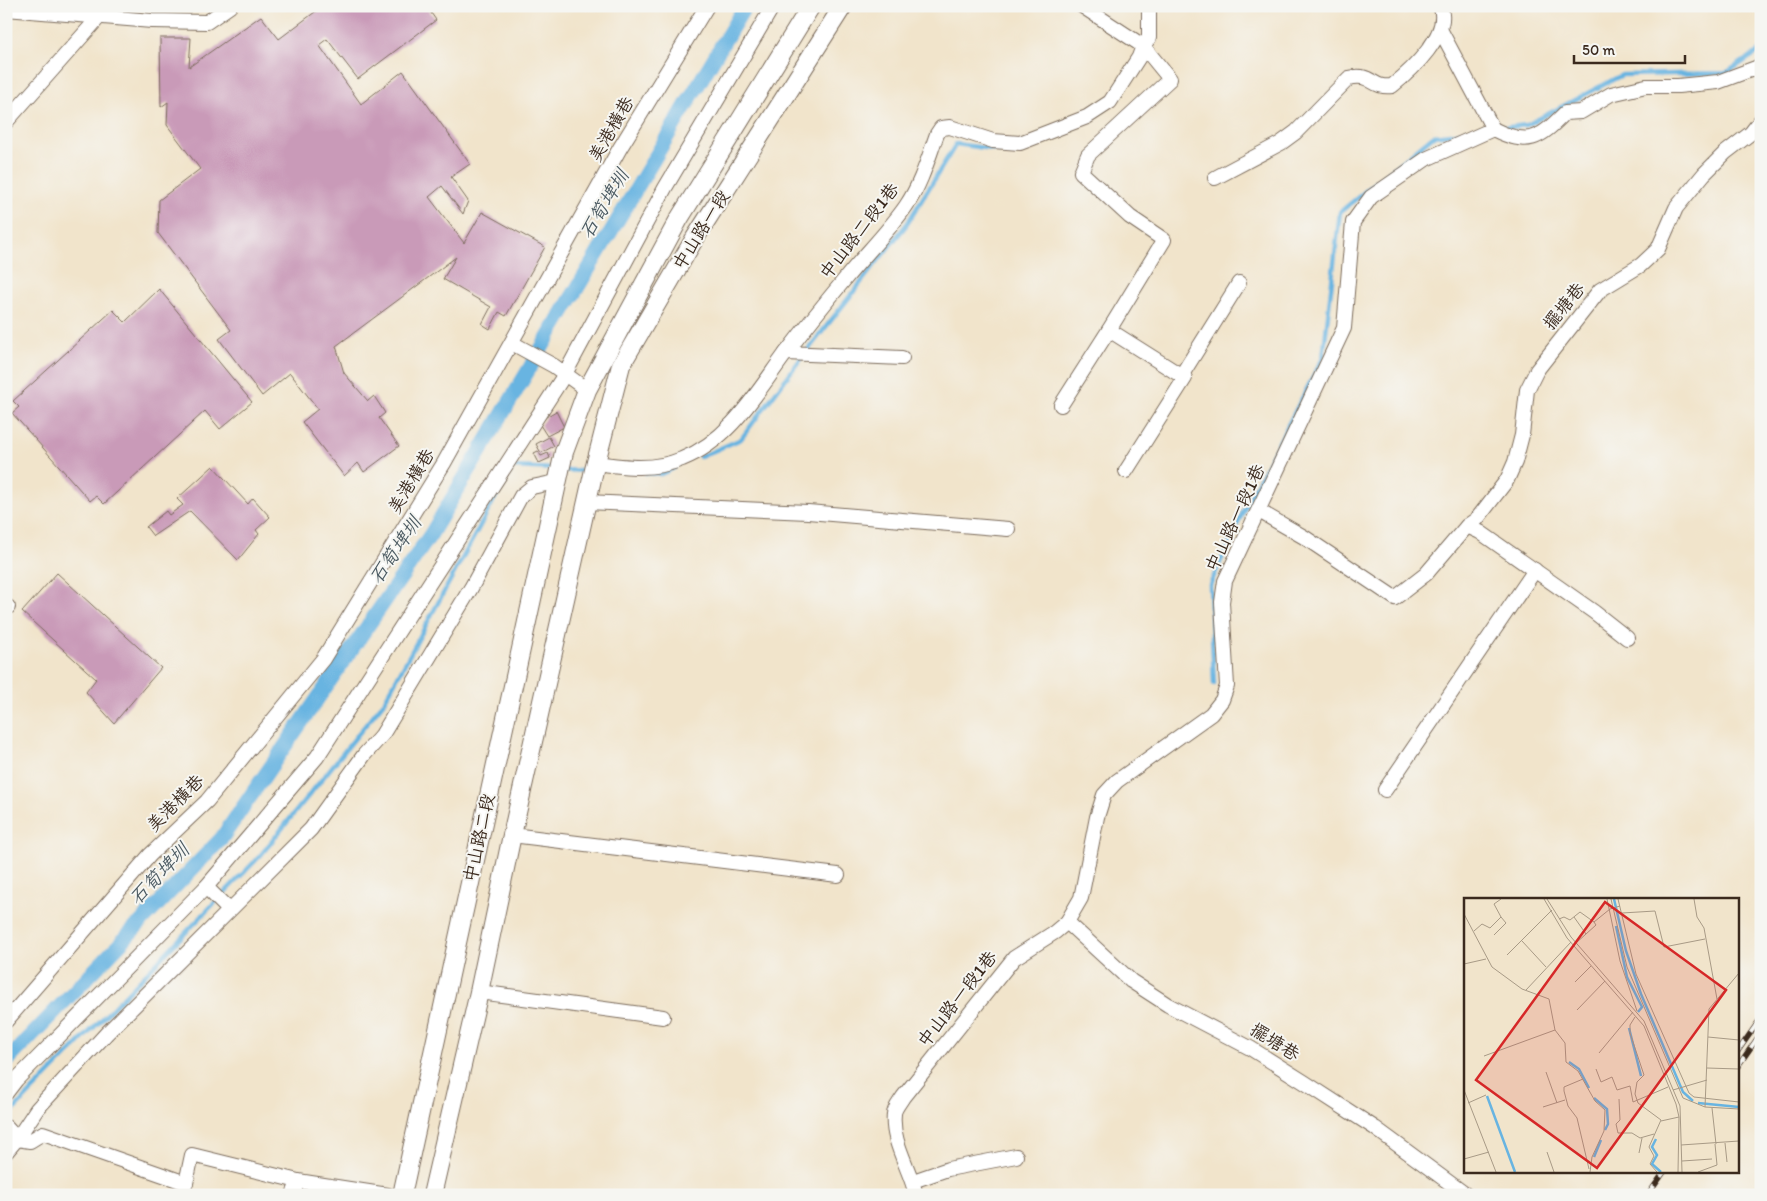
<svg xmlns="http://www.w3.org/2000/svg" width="1767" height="1201" font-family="Itim,'LXGW WenKai TC',sans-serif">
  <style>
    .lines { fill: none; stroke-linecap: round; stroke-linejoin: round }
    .stream { stroke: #68b4e1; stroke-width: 4.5 }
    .canal { stroke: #68b4e1; stroke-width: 15 }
    .building { fill: #c99ab8 }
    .minor-casing { stroke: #7b6b5b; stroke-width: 16 }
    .major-casing { stroke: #7b6b5b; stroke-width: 20 }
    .minor { stroke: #fff; stroke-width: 14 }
    .major { stroke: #fff; stroke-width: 18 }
    .rail-casing { stroke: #3b2a1e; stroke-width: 5.5 }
    .rail { stroke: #f6f6f2; stroke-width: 4; stroke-dasharray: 11; stroke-linecap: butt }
    .labels { text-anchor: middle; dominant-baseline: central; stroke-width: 4; stroke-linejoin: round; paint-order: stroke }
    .street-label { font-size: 18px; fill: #3b2a1e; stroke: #f6f6f2 }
    .water-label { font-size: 19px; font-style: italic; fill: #4b5a62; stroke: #f6f6f2 }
    .inset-river { fill: none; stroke: #68b4e1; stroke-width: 2.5 }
    .inset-road { fill: none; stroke: #a89a86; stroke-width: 1 }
    .view { fill: #d62828; fill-opacity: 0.15; stroke: #d62828; stroke-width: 2.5 }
    .inset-edge { fill: none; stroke: #3b2a1e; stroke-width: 2.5 }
  </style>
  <rect width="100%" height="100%" fill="#f6f6f2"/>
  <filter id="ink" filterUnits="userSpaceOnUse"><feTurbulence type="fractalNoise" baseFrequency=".02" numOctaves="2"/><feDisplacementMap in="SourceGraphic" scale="10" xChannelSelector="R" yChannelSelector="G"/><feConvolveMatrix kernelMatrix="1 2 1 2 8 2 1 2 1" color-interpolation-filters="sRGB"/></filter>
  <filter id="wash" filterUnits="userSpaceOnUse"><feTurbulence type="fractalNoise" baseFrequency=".0096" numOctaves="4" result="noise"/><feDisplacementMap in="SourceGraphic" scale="20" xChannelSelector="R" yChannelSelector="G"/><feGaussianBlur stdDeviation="1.12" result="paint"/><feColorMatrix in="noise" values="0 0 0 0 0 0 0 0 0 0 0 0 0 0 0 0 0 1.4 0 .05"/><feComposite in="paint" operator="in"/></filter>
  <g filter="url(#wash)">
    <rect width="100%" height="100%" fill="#f1e4cb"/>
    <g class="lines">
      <g class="stream">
        <path d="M1501,128L1527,125L1622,75L1726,73L1761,50"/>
        <path d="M807,351L907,224L956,144L1006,151"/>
        <path d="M700,457L741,439L802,357"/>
        <path d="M563,470L591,471"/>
        <path d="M646,473L661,474L674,468"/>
        <path d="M1214,684L1210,585L1248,501L1323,358L1340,212L1433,136L1476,131"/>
        <path d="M6,1118L260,856L384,702L512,467L556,469"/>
      </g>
      <path class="canal" d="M6,1062L221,839L431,534L745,6"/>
    </g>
    <g id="blocks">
      <g class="building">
        <path d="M323,6H426L436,20L358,79L327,39L319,45L361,104L403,71L470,164L451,177L468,201L463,214L442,186L429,197L464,243L482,212L545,247L506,316L499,312L490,329L482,324L491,307L443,279L456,257L336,346L344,373L368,401L374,396L385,413L379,418L399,446L364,472L358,463L344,476L302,422L318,409L290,373L262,396L219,339L231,330L158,233L159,200L200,169L167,125L168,102L161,107L160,38H191L189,67L261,16L279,39Z"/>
        <path d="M159,289L252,402L220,429L205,411L104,504L96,496L90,501L12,413L19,407L13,401L113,310L125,322Z"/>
        <path d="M556,411L564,427L547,436L540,425L546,417Z"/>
        <path d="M549,437L554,446L541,453L536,444Z"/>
        <path d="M538,451L541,456L548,453L550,458L539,463L534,453Z"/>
        <path d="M213,466L248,504L253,498L270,517L256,530L259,534L238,560L190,511L153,536L146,527L166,511L169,515L183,505L177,499Z"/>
        <path d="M57,573L161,668L114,723L86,692L96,679L22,612Z"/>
      </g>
    </g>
  </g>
  <g filter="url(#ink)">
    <use href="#blocks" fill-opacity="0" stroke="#7b6b5b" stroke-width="1"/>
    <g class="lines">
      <defs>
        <g id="minor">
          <path d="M1082,6L1143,46L1170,79L1088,155L1081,172L1130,217L1164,240L1109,330L1185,378L1126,471"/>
          <path d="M6,9L152,21L207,22L230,6"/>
          <path d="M1441,31L1493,129"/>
          <path d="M6,122L100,16"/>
          <path d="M1215,178L1281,143L1296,132L1349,78C1372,72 1371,89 1392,86C1411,71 1452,33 1440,6"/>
          <path d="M512,343L554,366L587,390"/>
          <path d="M786,353L902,358"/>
          <path d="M1181,376L1239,283"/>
          <path d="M1061,405L1109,330"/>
          <path d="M596,463C625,467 654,471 682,459C730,440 757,392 786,353C805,328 825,303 845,279C865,254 888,232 906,206C921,184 928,159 937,134L941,128L950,127L993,141L1020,143L1087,117L1110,102L1139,57L1143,46L1149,38V6"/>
          <path d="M587,502L808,512L1008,529"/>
          <path d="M1259,511L1304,537L1395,598L1426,574L1467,526L1477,519L1507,480L1515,462L1522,435L1527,390L1537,370L1600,290L1641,265L1658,249L1676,208L1704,174L1725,153L1751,133L1761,120"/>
          <path d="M1467,526L1480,532L1594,612L1627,638"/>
          <path d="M6,606L8,607L6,608"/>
          <path d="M1385,790L1535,570"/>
          <path d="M512,835L838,875"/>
          <path d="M206,887L229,910"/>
          <path d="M1067,922L1131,981L1168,1005L1250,1048L1304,1082L1375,1128L1466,1195"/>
          <path d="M479,992L663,1017"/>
          <path d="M6,1021L150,855L207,801L323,659L444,463L620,148L707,6"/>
          <path d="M6,1093L16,1080L206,887L317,757L565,374L665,188L773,6"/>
          <path d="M6,1127L17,1139L30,1141L43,1133L186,1183L192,1155L298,1181L388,1195"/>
          <path d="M6,1152L17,1139L37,1109L107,1033L311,829L364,755L382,735L471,588L521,496L532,487L556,482"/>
          <path d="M913,1181L948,1169L1016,1156"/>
          <path d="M293,1195L298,1181"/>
          <path d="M916,1195C910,1168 891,1142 894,1114C894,1109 900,1102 903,1097L1014,958L1055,932L1067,922L1081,898L1097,817L1104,795L1117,781L1211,714L1222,700L1227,686L1222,602L1225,581L1344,328L1353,222L1371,197L1426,159L1493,129C1529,147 1539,139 1565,113L1581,112L1611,94L1646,86H1678L1718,82L1761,66"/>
        </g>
        <g id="major">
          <path d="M402,1195L564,452L587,390L679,219L811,6"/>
          <path d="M432,1195L479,992L512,835L594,470L621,365L695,238L843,6"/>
        </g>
      </defs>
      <use href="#minor" class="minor-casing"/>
      <use href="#major" class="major-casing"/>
      <use href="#minor" class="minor"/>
      <use href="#major" class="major"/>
      <defs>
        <g id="rail">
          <path d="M1738,1051L1761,1018"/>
          <path d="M1738,1066L1761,1033"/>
          <path d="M1648,1195L1664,1172"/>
        </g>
      </defs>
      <use href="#rail" class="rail-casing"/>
      <use href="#rail" class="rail"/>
    </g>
  </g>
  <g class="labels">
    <g class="street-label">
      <text transform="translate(611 129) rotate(-60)">美港橫巷</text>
      <text transform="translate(701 230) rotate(-58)">中山路一段</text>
      <text transform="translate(859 231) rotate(-52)">中山路二段1巷</text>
      <text transform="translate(1564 306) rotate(-51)">擺塘巷</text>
      <text transform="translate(411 481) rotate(-59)">美港橫巷</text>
      <text transform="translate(1235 518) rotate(-65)">中山路一段1巷</text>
      <text transform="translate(175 803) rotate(-45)">美港橫巷</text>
      <text transform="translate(479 838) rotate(-78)">中山路二段</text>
      <text transform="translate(957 999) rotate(-52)">中山路一段1巷</text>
      <text transform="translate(1275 1042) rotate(32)">擺塘巷</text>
    </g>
    <g class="water-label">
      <text transform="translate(604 204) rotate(-59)">石筍埤圳</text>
      <text transform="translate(395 550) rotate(-56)">石筍埤圳</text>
      <text transform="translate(159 874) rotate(-46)">石筍埤圳</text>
    </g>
  </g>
  <g transform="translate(1464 898)">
    <rect width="275" height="275" fill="#f1e4cb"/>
    <path class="inset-river" d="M150,1L162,53L177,96L219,194L229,203M152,28L163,79L178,109L174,114M165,130L177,178M105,164L115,171L125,190M23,198L51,274M130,200L143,211L144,226L141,232M234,205L275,209M192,241L188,249L193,257L188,266L197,274M130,259L137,242"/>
    <path class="inset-road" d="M80,1L103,40L180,128L212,206L215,219L214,274M83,1L107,39L180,123L216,208L218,274M143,1L156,63L173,113M147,1L163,69L219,200L241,209L275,211M154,1L172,76L225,195L230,199L275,204M230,1L233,19L240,30L253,101M158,15L191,13L200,49L241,41M0,16L28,69L58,91L85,101L91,132L101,145L102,164L114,173L131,203L141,212L140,233L128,259L126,274M110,19L122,36M95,21L100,19L106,22L116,14L130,24M10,33L18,26L26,30L37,19L30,6L37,1M30,37L42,25L37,19M58,43L82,69M112,45L132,27L130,24L146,11L156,8M43,57L88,12M0,66L22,61M111,84L127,68M62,92L107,44M113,112L141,83M171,119L166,127V135L180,177L173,184L171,196L174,205L197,222L185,249L190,258L186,266L193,274M244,139L275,142M135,155L169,114M20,158L91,132M243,170L275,171M132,171L137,184L148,179L153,192L166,188L169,204L204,189M82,174L93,205M119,181L100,189V193L104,208L113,220L125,271M0,192L32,274M209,192L243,182M155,201L156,222L152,226L154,235H168L176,240L190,236M4,205L22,197M79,209L101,202M241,209L245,111L275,75M248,210L252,246M197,223L215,219M261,245L263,264M217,247L275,243M83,254L90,274M175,255L178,240M0,261L25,254M218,263L248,261M234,274L253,267L251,246"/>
    <path class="view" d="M141,4L262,92L133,270L12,182Z"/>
    <rect width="275" height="275" class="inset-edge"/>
  </g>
  <rect width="1767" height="1201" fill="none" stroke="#f6f6f2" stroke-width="25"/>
  <path d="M1574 55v8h111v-8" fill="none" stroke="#3b2a1e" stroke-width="2.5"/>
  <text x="1582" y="55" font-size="15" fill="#3b2a1e" stroke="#f6f6f2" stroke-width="4" paint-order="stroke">50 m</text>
</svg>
